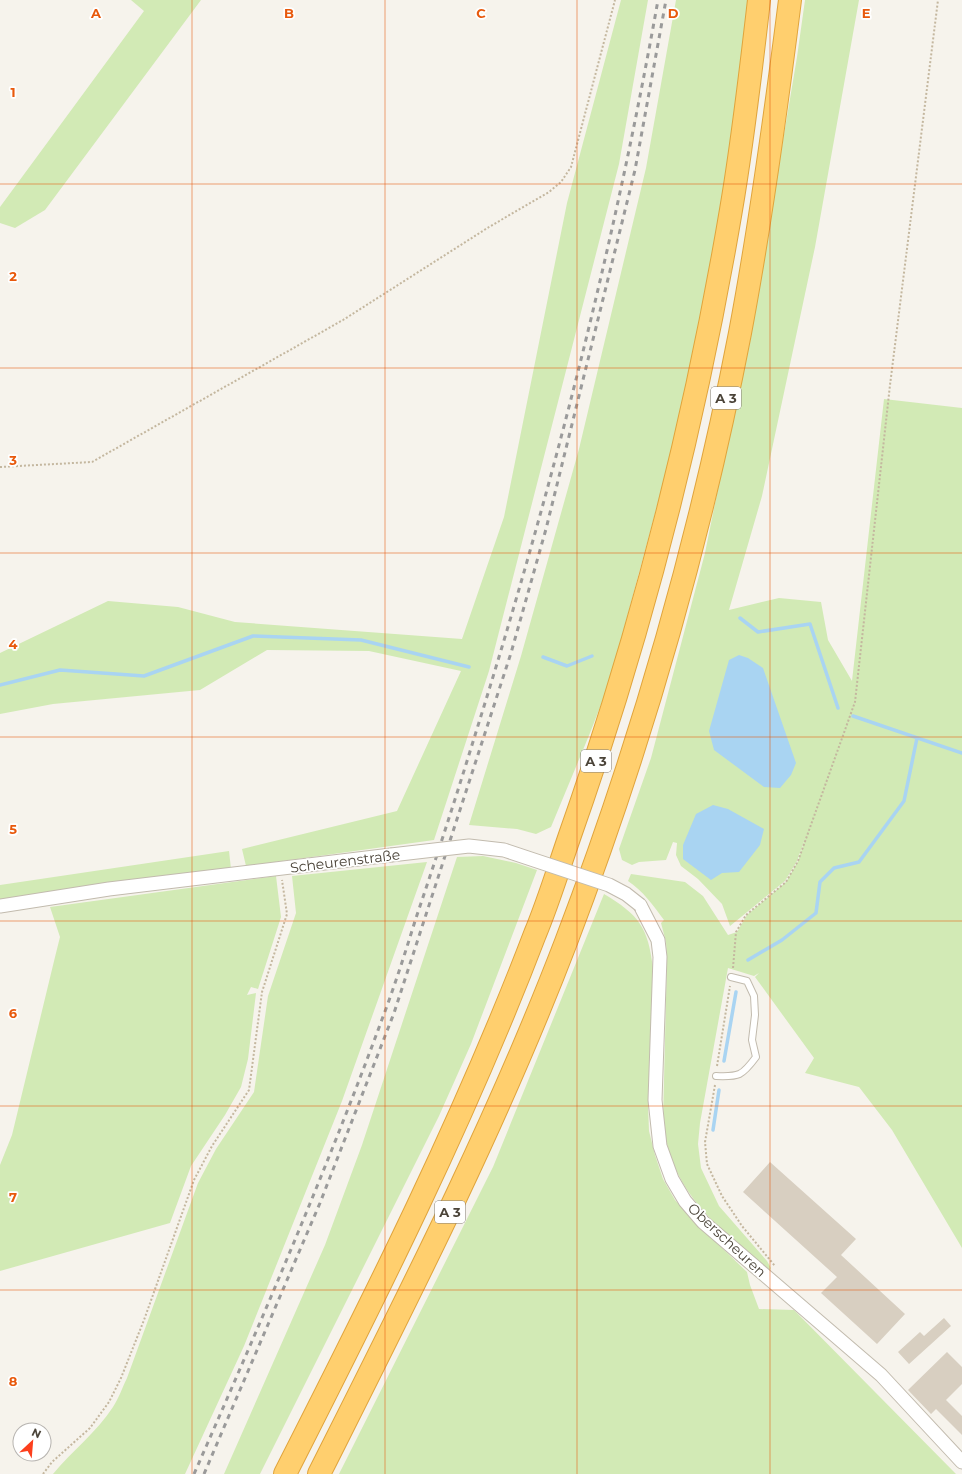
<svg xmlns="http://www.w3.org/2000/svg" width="962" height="1474" font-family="Montserrat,sans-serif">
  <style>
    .green { fill: #d2eab5 }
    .water { fill: #a9d4f2 }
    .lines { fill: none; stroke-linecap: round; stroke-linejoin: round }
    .stream { stroke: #a9d4f2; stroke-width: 3.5 }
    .building { fill: #d8cfc1 }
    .lane-casing { stroke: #c2bbae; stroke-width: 8 }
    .street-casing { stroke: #c2bbae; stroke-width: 15 }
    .highway-casing { stroke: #e0a43c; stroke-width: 24 }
    .path { stroke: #c4b79f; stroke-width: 2; stroke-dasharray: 2 2; stroke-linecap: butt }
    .lane { stroke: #fff; stroke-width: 6 }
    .street { stroke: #fff; stroke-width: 13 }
    .highway { stroke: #ffcf6e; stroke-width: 22 }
    .rail { stroke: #9a9a9a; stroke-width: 3; stroke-dasharray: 5 5; stroke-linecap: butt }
    .street-bridge-casing { stroke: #c2bbae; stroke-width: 15; stroke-linecap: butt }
    .street-bridge { stroke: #fff; stroke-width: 13 }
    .grid { fill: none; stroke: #e8590c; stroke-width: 1; stroke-opacity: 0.55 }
    .labels { text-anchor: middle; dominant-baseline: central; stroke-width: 3.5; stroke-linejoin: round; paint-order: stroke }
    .shield { fill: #fff; stroke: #817c74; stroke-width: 1 }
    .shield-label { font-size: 13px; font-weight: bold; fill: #4b4439 }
    .street-label { font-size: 14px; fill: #4b4439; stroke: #fff }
    .grid-label { font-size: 13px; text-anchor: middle; font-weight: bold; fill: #e8590c; stroke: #fff; stroke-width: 3.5; stroke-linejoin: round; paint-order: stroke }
  </style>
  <rect width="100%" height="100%" fill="#f6f3ec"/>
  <g class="green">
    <path d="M131,0H201L45,210L15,228L0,223V207L144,11Z"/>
    <path d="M621,0H648L619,164L489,671L434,840L246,866L242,849L397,811L461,671L369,651L267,650L200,690L53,704L0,714V653L108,601L178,607L235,622L462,639L504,517L567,203Z"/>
    <path d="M676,0H750L725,209L703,314L666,473L609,684L590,733L551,827L536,834L517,829L469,825L521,656L579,449L646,168Z"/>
    <path d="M805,0H859L815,247L762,496L729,610L779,598L821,602L828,640L852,681L884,399L962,408V1248L892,1130L859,1087L805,1073L814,1058L755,977L759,973L754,976L728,968L700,1123L698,1144L701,1168L719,1206L767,1261L771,1268L769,1272C734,1240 692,1210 674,1165C668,1151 665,1136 663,1121L667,958L666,942L661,923L664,920C653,905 643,891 628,881L631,874L685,882L703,896L728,935L737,932L747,915L786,882L798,861L806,836L797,861L785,881L730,926L722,904L698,879L681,866L676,855L677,843L673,842L666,860L639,862L632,865L622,860L619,849L651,758L705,553L757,295L797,57Z"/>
    <path d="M229,851L231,869L0,899V885Z"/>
    <path d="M483,856L516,863L537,870L471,1044L439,1116L260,1474H224L325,1245L362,1145L457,857Z"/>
    <path d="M427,862L342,1101L244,1346L185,1474H53C72,1451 97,1432 113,1407C119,1398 122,1388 127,1378L198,1183L216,1149L254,1092L268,996L296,913L292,876Z"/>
    <path d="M276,876L281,917L258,989L251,987L247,995L256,993L248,1059L241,1087L225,1115L191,1166L170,1223L0,1271V1165L12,1135L55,957L60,937L50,907Z"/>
    <path d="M604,894C639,915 648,927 653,968L648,1105L649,1131L655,1155L663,1179L675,1200L692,1219L747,1272L750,1285L759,1309L794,1310L956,1474H339L493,1167Z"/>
  </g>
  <g class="water">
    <path d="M739,655L748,658L763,668L796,763L791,775L780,788L764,787L714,750L709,731L729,660Z"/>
    <path d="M713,805L728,809L764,829L760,845L739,872L722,873L711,880L683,859V845L696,814Z"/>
  </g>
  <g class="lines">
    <g class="stream">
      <path d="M740,618L758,632L810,624L838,708"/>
      <path d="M543,657L567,666L592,656"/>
      <path d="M0,685L60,670L144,676L253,636L361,640L469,667"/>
      <path d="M853,716L962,753"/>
      <path d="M748,960L782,940L816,913L820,882L834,868L859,862L904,801L917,738"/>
      <path d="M724,1061L736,992"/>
      <path d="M713,1130L719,1090"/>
    </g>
  </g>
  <g class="building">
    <path d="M770,1162L856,1239L841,1255L905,1314L877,1344L821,1293L837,1277L743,1192Z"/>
    <path d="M944,1318L951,1326L909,1364L898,1352L920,1332L924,1336Z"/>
    <path d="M947,1352L962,1367V1384L946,1400L962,1416V1435L936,1409L931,1414L908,1390Z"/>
  </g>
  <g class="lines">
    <defs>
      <path id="lane" d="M716,1076C739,1077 742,1076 756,1057L752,1040L755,1015L754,996L747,981L731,977"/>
      <g id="street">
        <path d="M640,905L658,940L660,957L655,1100L660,1146L672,1179L685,1201L703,1222L881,1375L962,1462"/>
        <path d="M0,906L109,889L391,855"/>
      </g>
      <g id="highway">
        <path d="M285,1474C375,1297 464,1120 535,934C548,903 558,870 569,838C641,634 695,423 731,210C743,140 751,70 759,0"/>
        <path d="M319,1474C407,1299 496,1125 566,942C641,745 700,540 740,333C761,222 776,111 790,0"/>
      </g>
    </defs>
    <use href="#lane" class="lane-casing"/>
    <use href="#street" class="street-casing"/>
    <use href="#highway" class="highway-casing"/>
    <g class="path">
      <path d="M0,467L92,462L343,320L489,227L549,192L561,182L571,167L615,0"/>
      <path d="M733,968L736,932L746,915L786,882L798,861L855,702L890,385L938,0"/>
      <path d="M717,1066L730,986"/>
      <path d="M715,1085L705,1142L707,1164L722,1196L742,1226L775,1266"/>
      <path d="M43,1474L52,1462L90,1428L109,1402L121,1378L144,1320L194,1180L212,1146L249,1090L262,992L287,914L282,880"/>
    </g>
    <use href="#lane" class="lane"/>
    <use href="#street" class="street"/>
    <use href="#highway" class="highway"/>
    <g class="rail">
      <path d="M194,1474C261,1322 327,1169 384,1014C396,982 406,950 416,918C437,856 457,794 476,732C551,492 614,248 658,0"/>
      <path d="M204,1474L320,1203L394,1013L511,653L546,529L635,170L666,0"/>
    </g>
    <defs>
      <path id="street-bridge" d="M391,855L469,846L504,850L609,885L626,894L640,905"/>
    </defs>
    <use href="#street-bridge" class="street-bridge-casing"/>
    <use href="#street-bridge" class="street-bridge"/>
  </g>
  <path class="grid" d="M192,0V1474M385,0V1474M577,0V1474M770,0V1474M0,184H962M0,368H962M0,553H962M0,737H962M0,921H962M0,1106H962M0,1290H962"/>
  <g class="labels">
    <g class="shield">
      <rect x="711" y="387" width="30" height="22" rx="3"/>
      <rect x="581" y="750" width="30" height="22" rx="3"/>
      <rect x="435" y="1201" width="30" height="22" rx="3"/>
    </g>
    <g class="shield-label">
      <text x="726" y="398">A 3</text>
      <text x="596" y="761">A 3</text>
      <text x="450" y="1212">A 3</text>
    </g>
    <g class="street-label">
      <text transform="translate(345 861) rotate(-7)">Scheurenstraße</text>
      <text transform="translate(727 1240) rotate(43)">Oberscheuren</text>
    </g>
  </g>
  <g class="grid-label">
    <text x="96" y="18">A</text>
    <text x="289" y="18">B</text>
    <text x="481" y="18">C</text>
    <text x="673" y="18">D</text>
    <text x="866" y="18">E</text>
    <text x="13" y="97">1</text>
    <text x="13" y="281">2</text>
    <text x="13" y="465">3</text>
    <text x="13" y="649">4</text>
    <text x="13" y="834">5</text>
    <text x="13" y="1018">6</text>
    <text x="13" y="1202">7</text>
    <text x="13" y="1386">8</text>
  </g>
  <g transform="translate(32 1442) rotate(26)"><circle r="19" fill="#ffffff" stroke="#b7b4b0"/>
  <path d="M0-3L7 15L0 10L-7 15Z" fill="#fc3f1d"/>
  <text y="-6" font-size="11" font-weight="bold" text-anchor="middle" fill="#4b4439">N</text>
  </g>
</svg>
